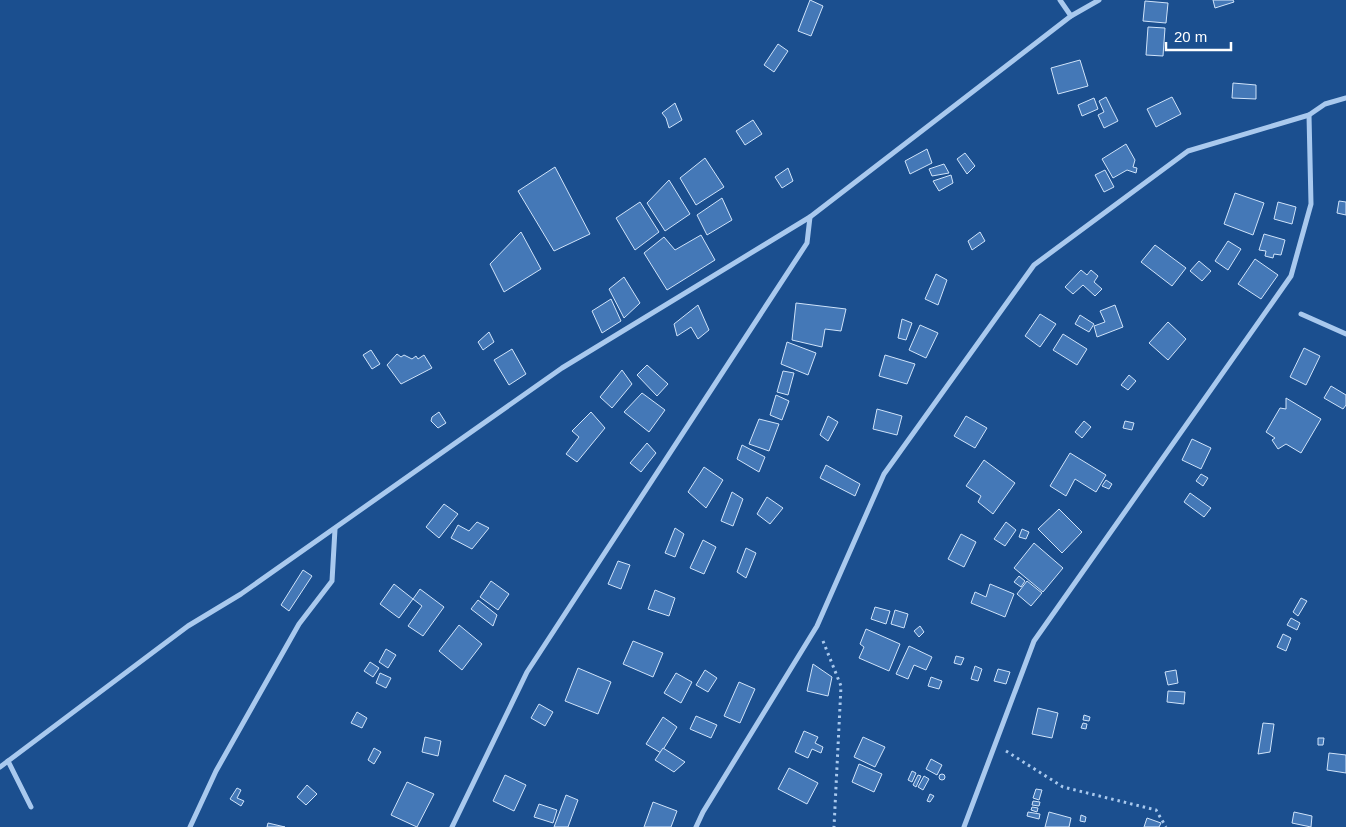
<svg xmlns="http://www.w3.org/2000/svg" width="1346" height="827" font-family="Helvetica,sans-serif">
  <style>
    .building { fill: #4478b7; stroke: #cfe3fa }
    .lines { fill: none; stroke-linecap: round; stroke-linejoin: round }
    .path { stroke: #a9c9ee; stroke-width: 3; stroke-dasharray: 2.5 4; stroke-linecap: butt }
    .street { stroke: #a9c9ee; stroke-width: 5 }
  </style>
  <rect width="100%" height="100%" fill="#1b4f8f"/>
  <g class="building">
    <path d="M810,0L823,6L811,36L798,31Z"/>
    <path d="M1213,0H1233L1234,2L1215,8Z"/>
    <path d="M1145,1L1168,3L1166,23L1143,21Z"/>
    <path d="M1148,27L1165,28L1163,56L1146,55Z"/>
    <path d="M778,44L788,51L774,72L764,65Z"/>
    <path d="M1080,60L1088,86L1058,94L1051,68Z"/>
    <path d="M1233,83L1256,85V99L1232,98Z"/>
    <path d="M1106,97L1118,121L1104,128L1098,115L1104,112L1099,101Z"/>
    <path d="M1172,97L1181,114L1156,127L1147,109Z"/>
    <path d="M1094,98L1098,109L1082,116L1078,105Z"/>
    <path d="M675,103L682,120L669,128L666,118L662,113Z"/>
    <path d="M753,120L762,134L745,145L736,131Z"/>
    <path d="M1126,144L1135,160L1133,167L1137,168L1136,173L1127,170L1113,178L1102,159Z"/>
    <path d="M927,149L932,163L910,174L905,161Z"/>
    <path d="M965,153L975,166L967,174L957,159Z"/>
    <path d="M705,158L724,187L696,205L680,178Z"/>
    <path d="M944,164L949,173L932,176L929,169Z"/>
    <path d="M555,167L590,234L554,251L518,191Z"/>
    <path d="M788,168L793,181L782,188L775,177Z"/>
    <path d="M1105,170L1114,187L1104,192L1095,175Z"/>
    <path d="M951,175L953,183L939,191L933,181Z"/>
    <path d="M669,180L690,214L665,231L647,203Z"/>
    <path d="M1235,193L1264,203L1253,235L1224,224Z"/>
    <path d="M722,198L732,220L707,235L697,215Z"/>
    <path d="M1339,201L1346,202V215L1337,213Z"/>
    <path d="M640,202L659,232L635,250L616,218Z"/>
    <path d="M1278,202L1296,207L1292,224L1274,219Z"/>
    <path d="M521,232L541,269L504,292L490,264Z"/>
    <path d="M980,232L985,241L972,250L968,241Z"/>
    <path d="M1264,234L1285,240L1281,255L1274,254L1273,258L1265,256L1266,251L1259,250Z"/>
    <path d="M701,235L715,260L667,290L644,253L664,237L675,250Z"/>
    <path d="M1228,241L1241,249L1228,270L1215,261Z"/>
    <path d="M1155,245L1186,268L1172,286L1141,262Z"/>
    <path d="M1255,259L1278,275L1261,299L1238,284Z"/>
    <path d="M1199,261L1211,271L1202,281L1190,271Z"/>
    <path d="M1081,270L1087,275L1091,270L1098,276L1094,282L1102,289L1095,296L1083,285L1073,294L1065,287Z"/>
    <path d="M936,274L947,280L938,305L925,299Z"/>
    <path d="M624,277L640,303L624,318L609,289Z"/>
    <path d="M611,299L621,321L602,333L592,311Z"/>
    <path d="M796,303L846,309L841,331L825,329L822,347L792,340Z"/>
    <path d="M698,305L709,330L698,339L691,327L677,336L674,324Z"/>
    <path d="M1115,305L1123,327L1097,337L1094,326L1105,322L1100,311Z"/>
    <path d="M1040,314L1056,324L1040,347L1025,336Z"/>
    <path d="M1080,315L1094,324L1089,332L1075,324Z"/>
    <path d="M902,319L912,323L906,340L898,338Z"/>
    <path d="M1168,322L1186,339L1168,360L1149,343Z"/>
    <path d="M920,325L938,333L926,358L909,350Z"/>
    <path d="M489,332L494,342L483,350L478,342Z"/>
    <path d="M1063,334L1087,349L1077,365L1053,350Z"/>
    <path d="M787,342L816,353L808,375L781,364Z"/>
    <path d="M1304,348L1320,356L1306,385L1290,377Z"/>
    <path d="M512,349L526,374L509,385L494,360Z"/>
    <path d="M371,350L380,364L372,369L363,355Z"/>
    <path d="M397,354L401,357L404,355L412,359L416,356L418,359L424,355L432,368L401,384L387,365Z"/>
    <path d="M885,355L915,364L907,384L879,376Z"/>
    <path d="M647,365L668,384L657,396L637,375Z"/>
    <path d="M622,370L632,384L612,408L600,397Z"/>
    <path d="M783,371L794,373L788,395L777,392Z"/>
    <path d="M1129,375L1136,381L1128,390L1121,385Z"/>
    <path d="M1331,386L1346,395V405L1343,409L1324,398Z"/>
    <path d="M642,393L665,410L649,432L624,412Z"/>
    <path d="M776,395L789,401L782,420L770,415Z"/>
    <path d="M1286,398L1321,419L1301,453L1286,444L1278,449L1272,440L1275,438L1266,432L1280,408L1286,409Z"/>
    <path d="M877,409L902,416L897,435L873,429Z"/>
    <path d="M439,412L446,423L438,428L431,421L432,417Z"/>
    <path d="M591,412L605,428L577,462L566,454L579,437L572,431Z"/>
    <path d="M828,416L838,422L828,441L820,435Z"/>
    <path d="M966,416L987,428L975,448L954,436Z"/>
    <path d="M759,419L779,424L769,451L749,444Z"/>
    <path d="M1084,421L1091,427L1082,438L1075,432Z"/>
    <path d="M1125,421L1134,423L1132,430L1123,428Z"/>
    <path d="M1192,439L1211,448L1201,469L1182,460Z"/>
    <path d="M647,443L656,453L641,472L630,463Z"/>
    <path d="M742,445L765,457L759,472L737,459Z"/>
    <path d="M1070,453L1106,475L1096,492L1075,479L1066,496L1050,486Z"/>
    <path d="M984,460L1015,483L993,514L978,502L981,496L966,486Z"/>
    <path d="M826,465L860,484L855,496L820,478Z"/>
    <path d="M704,467L723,480L706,508L688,492Z"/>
    <path d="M1201,474L1208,478L1203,486L1196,481Z"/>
    <path d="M1106,480L1112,484L1109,489L1102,486Z"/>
    <path d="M732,492L743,499L733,526L721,521Z"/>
    <path d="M1190,493L1211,508L1204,517L1184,502Z"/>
    <path d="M767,497L783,508L770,524L757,514Z"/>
    <path d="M444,504L458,514L439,538L426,527Z"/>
    <path d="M1059,509L1082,532L1062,553L1038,529Z"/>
    <path d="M477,522L489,528L472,549L451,538L458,525L469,531Z"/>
    <path d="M1006,522L1016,530L1005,546L994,539Z"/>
    <path d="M675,528L684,534L675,557L665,553Z"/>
    <path d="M1022,529L1029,532L1026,539L1019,537Z"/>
    <path d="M961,534L976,542L964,567L948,559Z"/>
    <path d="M703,540L716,547L704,574L690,568Z"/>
    <path d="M1034,543L1063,568L1043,592L1014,568Z"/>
    <path d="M746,548L756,553L746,578L737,572Z"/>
    <path d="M618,561L630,565L621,589L608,584Z"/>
    <path d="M303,570L312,576L289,611L281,605Z"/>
    <path d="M1019,576L1025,581L1021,587L1014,582Z"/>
    <path d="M491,581L509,594L498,610L480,597Z"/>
    <path d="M1027,581L1042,593L1031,606L1017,594Z"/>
    <path d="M394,584L413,599L399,618L380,604Z"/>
    <path d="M990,584L1014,594L1005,617L971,603L975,592L986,597Z"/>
    <path d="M420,589L444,607L423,636L408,626L422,606L413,599Z"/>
    <path d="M655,590L675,598L669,616L648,609Z"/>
    <path d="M1301,598L1307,601L1298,616L1293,612Z"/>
    <path d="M478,600L497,615L493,626L471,609Z"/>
    <path d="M875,607L890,611L886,624L871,619Z"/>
    <path d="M895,610L908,614L904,628L891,624Z"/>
    <path d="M1291,618L1300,623L1297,630L1287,625Z"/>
    <path d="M459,625L482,644L462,670L439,651Z"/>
    <path d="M920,626L924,632L919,637L914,631Z"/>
    <path d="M866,629L900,644L889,671L859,658L864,647L860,644Z"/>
    <path d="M1283,634L1291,638L1286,651L1277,647Z"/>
    <path d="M633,641L663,653L653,677L623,664Z"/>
    <path d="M909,646L932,657L926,670L914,665L908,679L896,674Z"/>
    <path d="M386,649L396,655L388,668L379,662Z"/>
    <path d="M956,656L964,658L961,665L954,663Z"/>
    <path d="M370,662L379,668L373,677L364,671Z"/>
    <path d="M813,664L832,677L828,696L807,691Z"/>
    <path d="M975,666L982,669L978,681L971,679Z"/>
    <path d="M578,668L611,682L598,714L565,701Z"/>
    <path d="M998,669L1010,672L1006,684L994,681Z"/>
    <path d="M705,670L717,678L708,692L696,685Z"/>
    <path d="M1176,670L1178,683L1168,685L1165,672Z"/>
    <path d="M380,673L391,678L386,688L376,683Z"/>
    <path d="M676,673L692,682L681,703L664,693Z"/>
    <path d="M931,677L942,681L939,689L928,686Z"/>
    <path d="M739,682L755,689L740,723L724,716Z"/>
    <path d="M1168,691L1185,692L1184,704L1167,702Z"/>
    <path d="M539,704L553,712L545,726L531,718Z"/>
    <path d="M1038,708L1058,713L1052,738L1032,734Z"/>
    <path d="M357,712L367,718L362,728L351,723Z"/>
    <path d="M1084,715L1090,717L1089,721L1083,720Z"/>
    <path d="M696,716L717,725L711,738L690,729Z"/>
    <path d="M663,717L677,727L661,753L646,744Z"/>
    <path d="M1083,723L1087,724L1086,729L1081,728Z"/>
    <path d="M1263,723L1274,724L1270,752L1258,754Z"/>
    <path d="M804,731L818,737L815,743L823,747L821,753L812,749L808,758L795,752Z"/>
    <path d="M425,737L441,741L438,756L422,752Z"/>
    <path d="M863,737L885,747L875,767L854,757Z"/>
    <path d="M1318,738H1324L1323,745H1318Z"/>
    <path d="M374,748L381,752L374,764L368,760Z"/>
    <path d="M663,748L685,762L674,772L655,760Z"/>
    <path d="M1329,753L1346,755V773L1327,770Z"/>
    <path d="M931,759L942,765L937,775L926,769Z"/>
    <path d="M859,764L882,774L874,792L852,782Z"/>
    <path d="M789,768L818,783L807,804L778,789Z"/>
    <path d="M912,771L916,773L912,782L908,780Z"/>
    <circle cx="942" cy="777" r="3"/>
    <path d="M505,775L526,785L514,811L493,801Z"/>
    <path d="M918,775L921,776L916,787L913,785Z"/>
    <path d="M924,776L929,779L923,790L918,787Z"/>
    <path d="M407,782L434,794L417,827L391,815Z"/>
    <path d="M307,785L317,794L306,805L297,797Z"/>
    <path d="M237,788L241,790L237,798L244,801L241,806L230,799Z"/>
    <path d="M1036,789L1042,790L1039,800L1033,798Z"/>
    <path d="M930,794L934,796L930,802L927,801Z"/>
    <path d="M566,795L578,800L568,827H554Z"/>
    <path d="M1033,801L1040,802L1039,806L1032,805Z"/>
    <path d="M653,802L677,811L671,827H644Z"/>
    <path d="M539,804L557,810L553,823L534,817Z"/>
    <path d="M1032,807L1038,808L1037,812L1031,810Z"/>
    <path d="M1028,812L1040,814L1039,819L1027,816Z"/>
    <path d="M1049,812L1071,818L1069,827H1045Z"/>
    <path d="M1294,812L1312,816L1311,827L1292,823Z"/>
    <path d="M1081,815L1086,817L1085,822L1080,821Z"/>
    <path d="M1147,818L1161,823L1159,827H1144Z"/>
    <path d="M268,823L285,827H267Z"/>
  </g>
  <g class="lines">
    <g class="path">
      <path d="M823,641L841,686L834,827"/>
      <path d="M1006,751L1063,787L1156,810L1166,827"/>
    </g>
    <g class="street">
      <path d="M1060,0L1071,16"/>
      <path d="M1301,314L1346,334"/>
      <path d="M8,761L31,807"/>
      <path d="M0,767L188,626L241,594L562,368L810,217L1071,16L1099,0"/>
      <path d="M190,827L216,771L299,624L332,581L335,529"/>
      <path d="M452,827L527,672L807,243L810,217"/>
      <path d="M696,827L703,812L817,626L884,474L1034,265L1188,151L1309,115L1325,104L1346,98"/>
      <path d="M964,827L1034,641L1291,276L1311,204L1309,115"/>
    </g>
  </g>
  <path d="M1166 42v8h65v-8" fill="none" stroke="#ffffff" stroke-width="2.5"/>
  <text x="1174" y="42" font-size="15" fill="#ffffff" stroke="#1b4f8f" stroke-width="4" paint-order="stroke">20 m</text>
</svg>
